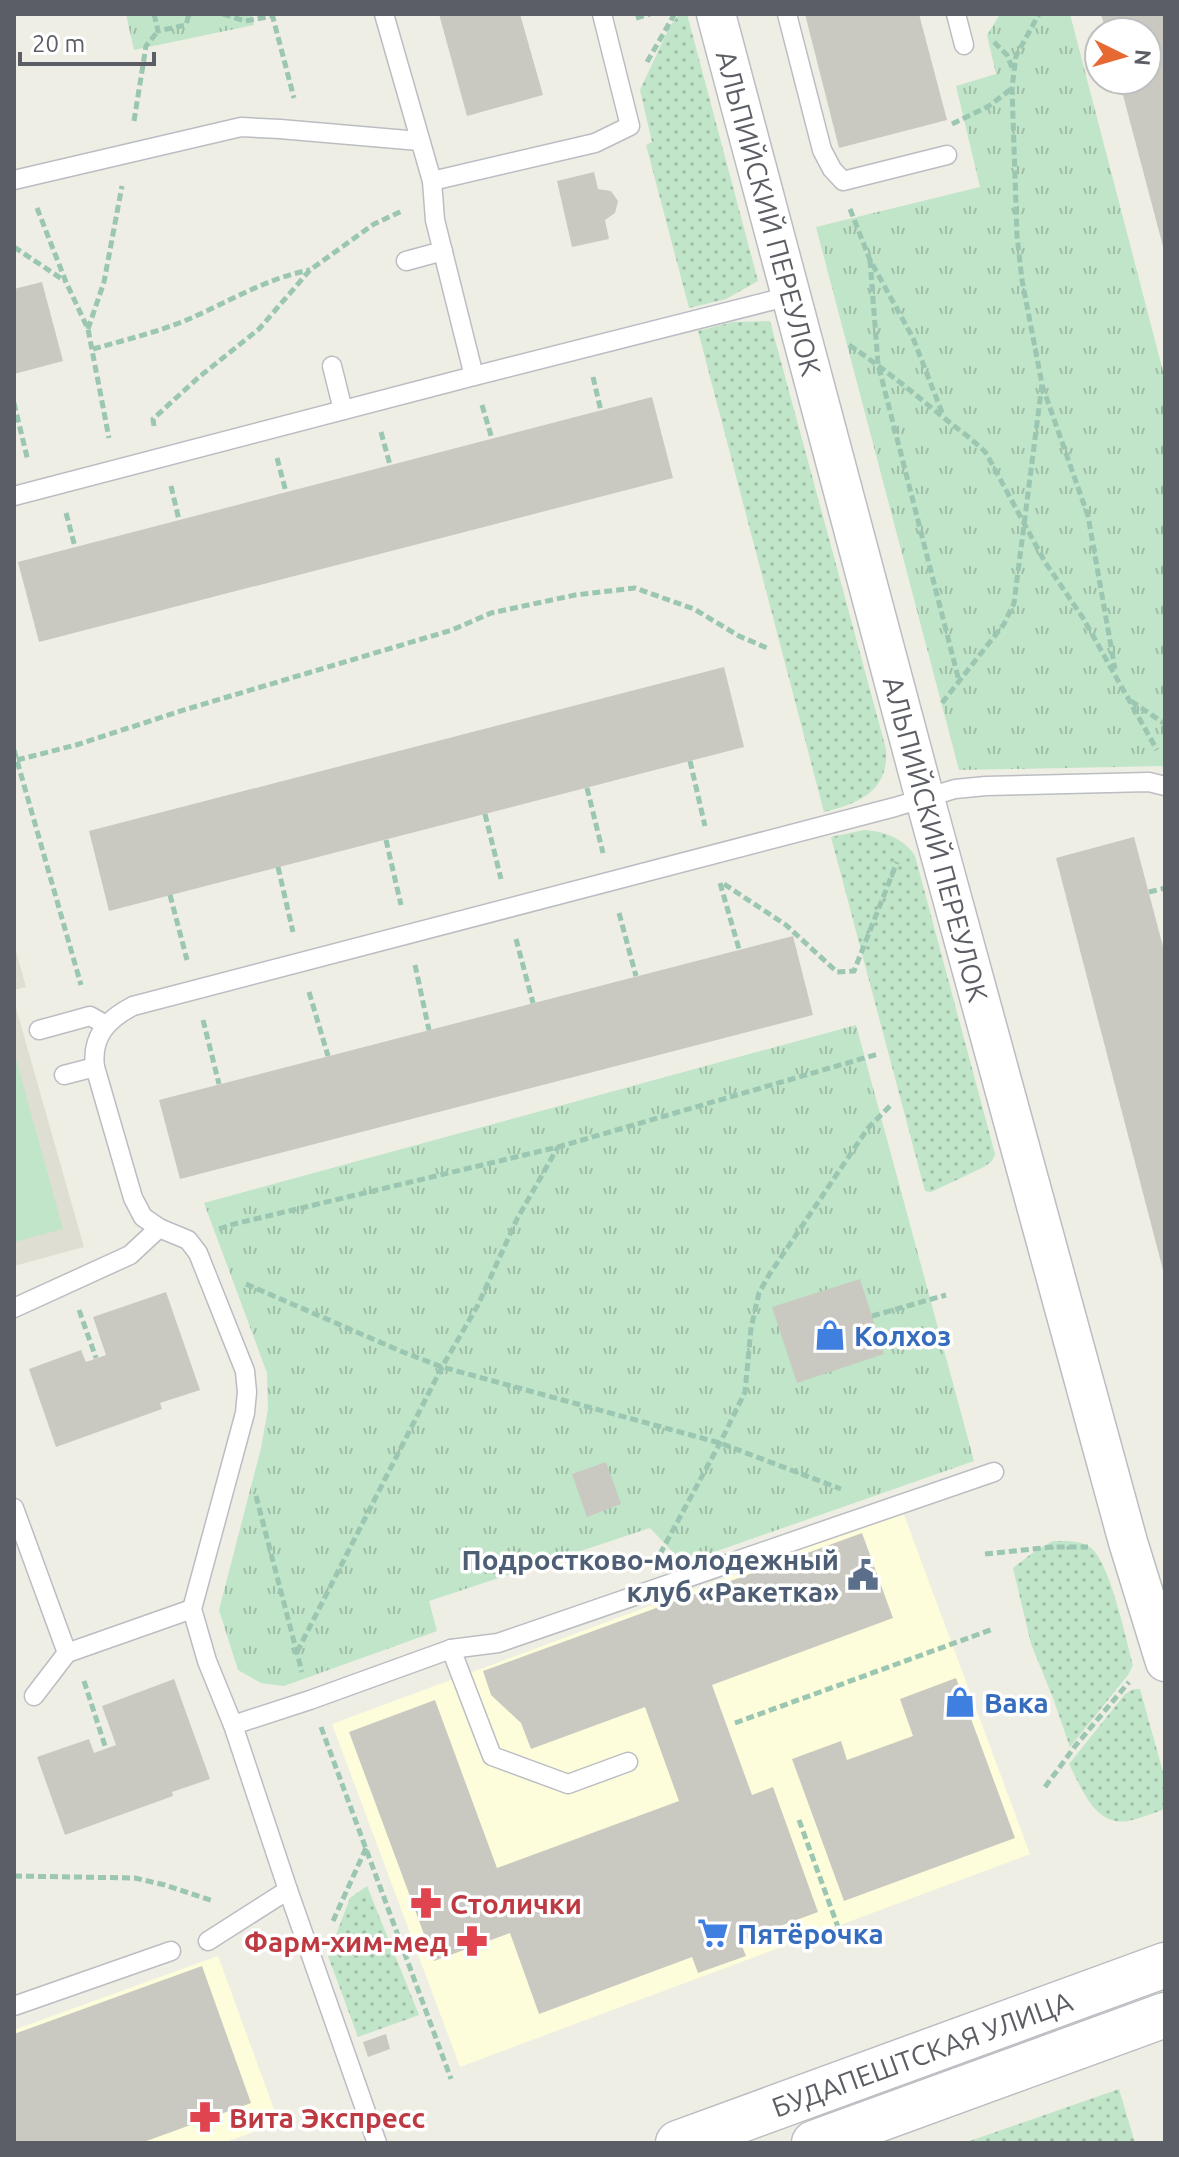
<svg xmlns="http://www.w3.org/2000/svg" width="1179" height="2157" font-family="Ubuntu,sans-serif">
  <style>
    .commercial { fill: #fdfddb }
    .education { fill: #deded3 }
    .grass { fill: url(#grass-dots) }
    .park { fill: url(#park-tufts) }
    .pitch { fill: #c1e5c9 }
    .building { fill: #c9c9c1 }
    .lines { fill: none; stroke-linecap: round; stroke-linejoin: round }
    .service-casing { stroke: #bcbdc3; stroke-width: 21 }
    .minor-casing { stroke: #bcbdc3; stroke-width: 41 }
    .tertiary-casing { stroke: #bcbdc3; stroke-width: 47 }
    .path { stroke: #9bc6b1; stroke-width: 5; stroke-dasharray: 8 4; stroke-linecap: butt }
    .service { stroke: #fff; stroke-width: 18 }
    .minor { stroke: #fff; stroke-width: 38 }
    .tertiary { stroke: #fff; stroke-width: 44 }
    .labels { text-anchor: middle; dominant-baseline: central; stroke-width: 7; stroke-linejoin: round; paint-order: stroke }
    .street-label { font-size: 28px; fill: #5c5e65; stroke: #fff }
    .shop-label { font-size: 28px; font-weight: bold; fill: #366cbe; stroke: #fff; text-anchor: start }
    .service-label { font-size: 28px; font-weight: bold; fill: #4e5e75; stroke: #fff; text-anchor: end }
    .health-label { font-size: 28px; font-weight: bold; fill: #be3a42; stroke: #fff; text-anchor: start }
  </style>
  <defs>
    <pattern id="grass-dots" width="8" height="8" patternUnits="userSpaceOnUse" patternTransform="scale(2)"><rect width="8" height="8" fill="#c1e5c9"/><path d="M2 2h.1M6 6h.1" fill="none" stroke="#a0bda7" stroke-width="1.8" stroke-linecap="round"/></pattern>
    <pattern id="park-tufts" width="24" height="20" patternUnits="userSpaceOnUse" patternTransform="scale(2)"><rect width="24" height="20" fill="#c1e5c9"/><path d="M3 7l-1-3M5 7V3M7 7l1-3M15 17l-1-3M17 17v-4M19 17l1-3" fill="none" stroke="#a0bda7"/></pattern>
  </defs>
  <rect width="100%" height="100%" fill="#eeeee4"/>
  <g class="commercial">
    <path d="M903,1512L1030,1854L460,2067L332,1724Z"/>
    <path d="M218,1956L279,2123L223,2143H14V2030Z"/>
  </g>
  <g class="education">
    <path d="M14,944L26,987L14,990Z"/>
    <path d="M14,1001L84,1247L14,1266Z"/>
  </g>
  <g class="grass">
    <path d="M687,14L758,281L726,299L689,308L646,145L652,142L640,90L669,28L678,15Z"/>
    <path d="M770,321L886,749C889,791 860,803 824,812L698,331L733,322Z"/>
    <path d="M864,830C883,831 904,838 915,856L995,1154L992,1161L984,1167L931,1192L925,1191L831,837Z"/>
    <path d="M1053,1541C1065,1541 1079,1540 1090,1547C1110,1562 1126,1639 1133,1665L1128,1675L1070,1747L1053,1698L1031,1644L1013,1568L1035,1551Z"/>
    <path d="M1134,1689H1140L1165,1779V1809C1153,1813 1141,1818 1128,1821C1095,1827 1081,1787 1069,1764L1125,1694Z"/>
    <path d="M367,1886L419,2015L358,2037L328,1956L350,1898Z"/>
    <path d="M1119,2089L1135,2143H964Z"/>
  </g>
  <g class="park">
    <path d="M126,14H252L254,25L134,50Z"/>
    <path d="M1000,14H1070L1165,379V766L959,770L816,227L980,187L956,86L996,74L987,35Z"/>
    <path d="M856,1025L974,1461L683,1563L650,1528L429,1601L437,1631L284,1686L261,1683L238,1670L219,1610L261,1448L268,1409L267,1373L204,1203Z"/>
  </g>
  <path class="pitch" d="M14,1052L63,1229L14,1242Z"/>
  <g class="building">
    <path d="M439,14H520L543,95L467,116Z"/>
    <path d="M805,14H919L947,120L839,148Z"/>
    <path d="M1101,14H1165V254L1119,80H1147V32H1106Z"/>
    <path d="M594,172L598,189L611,191L618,201L615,213L605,220L609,239L572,247L557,181Z"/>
    <path d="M42,282L63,361L14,374V289Z"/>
    <path d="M652,397L673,478L39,642L18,562Z"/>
    <path d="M724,667L744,747L109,911L89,831Z"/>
    <path d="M1134,837L1165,954L1164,1274L1056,858Z"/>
    <path d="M793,936L813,1015L180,1179L159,1100Z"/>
    <path d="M860,1279L884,1354L797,1383L772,1307Z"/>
    <path d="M166,1292L200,1390L160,1403L162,1409L56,1447L29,1369L81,1350L86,1362L106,1355L93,1317Z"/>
    <path d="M606,1462L621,1504L587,1517L572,1474Z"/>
    <path d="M862,1533L893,1618L712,1685L752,1795L773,1787L818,1912L740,1941L746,1956L698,1973L692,1957L539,2014L510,1933L434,1961L349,1732L435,1700L497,1868L679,1801L645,1707L531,1749L521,1723L491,1695L483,1671Z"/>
    <path d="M956,1678L1015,1838L844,1901L792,1759L841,1741L847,1760L913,1736L900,1699Z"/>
    <path d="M174,1679L210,1779L172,1792L173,1796L65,1835L37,1757L89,1739L94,1753L116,1745L102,1706Z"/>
    <path d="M202,1966L251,2103L141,2143H14V2034Z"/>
    <path d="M386,2034L390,2049L368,2057L363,2042Z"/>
  </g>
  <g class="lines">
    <defs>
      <g id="service">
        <path d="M384,14L432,181L435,220L474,376"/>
        <path d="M787,14L822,150L832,169L843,181L947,155"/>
        <path d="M956,14L964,45"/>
        <path d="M14,180L241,127L280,129L419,141"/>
        <path d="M432,181L595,143L630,126L602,14"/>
        <path d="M406,261L443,251"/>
        <path d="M332,366L343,410"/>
        <path d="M14,496L474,376L790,296"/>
        <path d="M39,1030L90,1016L106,1025"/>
        <path d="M64,1075L95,1067"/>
        <path d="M14,1308L130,1255L159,1228"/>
        <path d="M14,1508L67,1653"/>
        <path d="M451,1649L492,1756L568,1784L628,1762"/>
        <path d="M34,1696L67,1653L192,1609"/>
        <path d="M233,1725L310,1700L451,1649L498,1643L994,1472"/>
        <path d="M208,1941L288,1890"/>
        <path d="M14,2006L171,1951"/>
        <path d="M377,2143L288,1890L233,1725L207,1661L192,1609L245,1413L247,1392L245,1371L198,1253L188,1240L159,1228L143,1217L133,1198L95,1067C91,1036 108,1019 133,1006L895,807L955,789L986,786L1149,782L1165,786"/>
      </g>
      <path id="minor" d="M716,14L925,799L1128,1542L1165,1662"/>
      <g id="tertiary">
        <path d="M678,2143L1165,1965"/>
        <path d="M814,2143L1165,2015"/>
      </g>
    </defs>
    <use href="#service" class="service-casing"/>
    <use href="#minor" class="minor-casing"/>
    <use href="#tertiary" class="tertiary-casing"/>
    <g class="path">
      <path d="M154,14L158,31L186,25L189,14"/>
      <path d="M223,14L245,21L273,16"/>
      <path d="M272,14L294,98"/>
      <path d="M636,18L650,14"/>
      <path d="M994,42L1007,55L1013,70"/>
      <path d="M647,62L674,15"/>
      <path d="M134,121L146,46L158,31"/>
      <path d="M952,124L989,106L1011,89"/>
      <path d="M37,208L66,282L88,329L109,438"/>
      <path d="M850,209L870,260L913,338L943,415"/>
      <path d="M14,247L65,281"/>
      <path d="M870,260L878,364L959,681"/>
      <path d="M88,329L104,282L122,186"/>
      <path d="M849,345C882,367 912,392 943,417C957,429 973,439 986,453L1045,562L1083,618L1157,750"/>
      <path d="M93,349C125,340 158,332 189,319C228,302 267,278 310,270"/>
      <path d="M593,377L601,411"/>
      <path d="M1042,385L1088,516L1115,669"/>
      <path d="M14,403L28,461"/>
      <path d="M482,405L492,439"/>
      <path d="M154,426L153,419L199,377L259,329L310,270L374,224L402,211"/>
      <path d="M381,432L390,465"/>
      <path d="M277,458L286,492"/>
      <path d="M171,486L179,520"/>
      <path d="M66,513L75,547"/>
      <path d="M1131,701L1165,724"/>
      <path d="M942,703L1004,624L1014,603L1042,384L1022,280L1017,236L1012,88L1016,56L1039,14"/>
      <path d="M14,750L81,985"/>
      <path d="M17,760L76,745L187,709L452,630L491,613L575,595L635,588L694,609L739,636L767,648"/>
      <path d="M690,761L705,826"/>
      <path d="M587,788L603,853"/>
      <path d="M485,814L501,879"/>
      <path d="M386,840L401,905"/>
      <path d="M278,867L293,932"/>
      <path d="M720,883L739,949"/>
      <path d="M724,884L786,925L837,972L854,971L897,862"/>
      <path d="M1149,892L1165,888"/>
      <path d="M170,895L187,960"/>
      <path d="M619,913L636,976"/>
      <path d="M516,939L533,1003"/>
      <path d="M415,965L429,1030"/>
      <path d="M309,992L328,1056"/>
      <path d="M203,1020L219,1084"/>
      <path d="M219,1229L234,1224L558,1147L878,1054"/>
      <path d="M246,1284L398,1350L442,1367L720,1443L841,1489"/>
      <path d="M79,1310L96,1358"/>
      <path d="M872,1316L946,1295"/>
      <path d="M256,1496L302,1672"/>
      <path d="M660,1554L720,1443L745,1392L751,1328L759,1293L769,1275L868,1128L892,1104"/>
      <path d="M985,1554L1052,1547H1088"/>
      <path d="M297,1652L442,1367L478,1305L517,1219L558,1147"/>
      <path d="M84,1681L106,1749"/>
      <path d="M735,1723L993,1629"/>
      <path d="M321,1727L451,2079"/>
      <path d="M1045,1787L1076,1745L1129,1682"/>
      <path d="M799,1820L842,1938"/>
      <path d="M14,1876L135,1878L165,1885L213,1901"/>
      <path d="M333,1921L366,1848"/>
      <path d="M336,1937L378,1939L403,1951"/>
    </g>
    <use href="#service" class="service"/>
    <use href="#minor" class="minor"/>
    <use href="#tertiary" class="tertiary"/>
  </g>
  <defs>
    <symbol id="shop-bare" viewBox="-9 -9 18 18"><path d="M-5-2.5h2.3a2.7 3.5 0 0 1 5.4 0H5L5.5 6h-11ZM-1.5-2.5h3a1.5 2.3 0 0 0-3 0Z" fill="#3f7fe0" stroke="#fff" stroke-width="2.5" paint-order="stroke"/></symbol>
    <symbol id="civic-bare" viewBox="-9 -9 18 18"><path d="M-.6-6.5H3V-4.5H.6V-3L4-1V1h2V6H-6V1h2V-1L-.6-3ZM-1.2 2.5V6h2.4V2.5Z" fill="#5c6f8a" stroke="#fff" stroke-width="2.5" paint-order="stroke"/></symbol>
    <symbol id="pharmacy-bare" viewBox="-9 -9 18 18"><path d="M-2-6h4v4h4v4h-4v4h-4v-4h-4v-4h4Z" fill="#e0444e" stroke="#fff" stroke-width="2.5" paint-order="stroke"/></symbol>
    <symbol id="supermarket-bare" viewBox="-9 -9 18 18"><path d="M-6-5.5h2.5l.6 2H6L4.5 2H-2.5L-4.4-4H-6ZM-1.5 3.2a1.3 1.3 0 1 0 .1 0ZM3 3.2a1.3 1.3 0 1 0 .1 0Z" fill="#3f7fe0" stroke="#fff" stroke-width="2.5" paint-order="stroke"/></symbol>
  </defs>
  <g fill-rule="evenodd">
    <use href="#shop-bare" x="808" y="1313" width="44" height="44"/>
    <use href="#civic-bare" x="841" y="1553" width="44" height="44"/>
    <use href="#shop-bare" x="938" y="1680" width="44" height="44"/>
    <use href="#pharmacy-bare" x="404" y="1881" width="44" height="44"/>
    <use href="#supermarket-bare" x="691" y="1911" width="44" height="44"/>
    <use href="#pharmacy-bare" x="450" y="1919" width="44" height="44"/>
    <use href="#pharmacy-bare" x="183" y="2095" width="44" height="44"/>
  </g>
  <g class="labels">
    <g class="street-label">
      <text transform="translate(769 213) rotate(75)">АЛЬПИЙСКИЙ ПЕРЕУЛОК</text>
      <text transform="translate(936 839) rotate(75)">АЛЬПИЙСКИЙ ПЕРЕУЛОК</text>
      <text transform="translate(922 2054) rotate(-20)">БУДАПЕШТСКАЯ УЛИЦА</text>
    </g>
    <g class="shop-label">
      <text x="854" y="1335">Колхоз</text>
      <text x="984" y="1702">Вака</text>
      <text x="737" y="1933">Пятёрочка</text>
    </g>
    <g class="service-label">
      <text x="839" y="1559">Подростково-молодежный<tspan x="839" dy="32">клуб «Ракетка»</tspan></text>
    </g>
    <g class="health-label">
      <text x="450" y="1903">Столички</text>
      <text x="448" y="1941" text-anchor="end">Фарм-хим-мед</text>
      <text x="229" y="2117">Вита Экспресс</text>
    </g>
  </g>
  <rect width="1179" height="2157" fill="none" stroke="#5c5e65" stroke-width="32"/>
  <g transform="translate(1123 56) rotate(95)"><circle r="38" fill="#ffffff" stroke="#bebfc1" stroke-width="2"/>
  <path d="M0-6L14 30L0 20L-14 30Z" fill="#e66933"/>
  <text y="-12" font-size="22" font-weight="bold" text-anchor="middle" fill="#5c5e65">N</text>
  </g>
  <path d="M20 52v12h134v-12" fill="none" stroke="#5c5e65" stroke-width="4"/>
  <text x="32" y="52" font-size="24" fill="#5c5e65" stroke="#ffffff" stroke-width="6" paint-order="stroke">20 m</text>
</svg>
